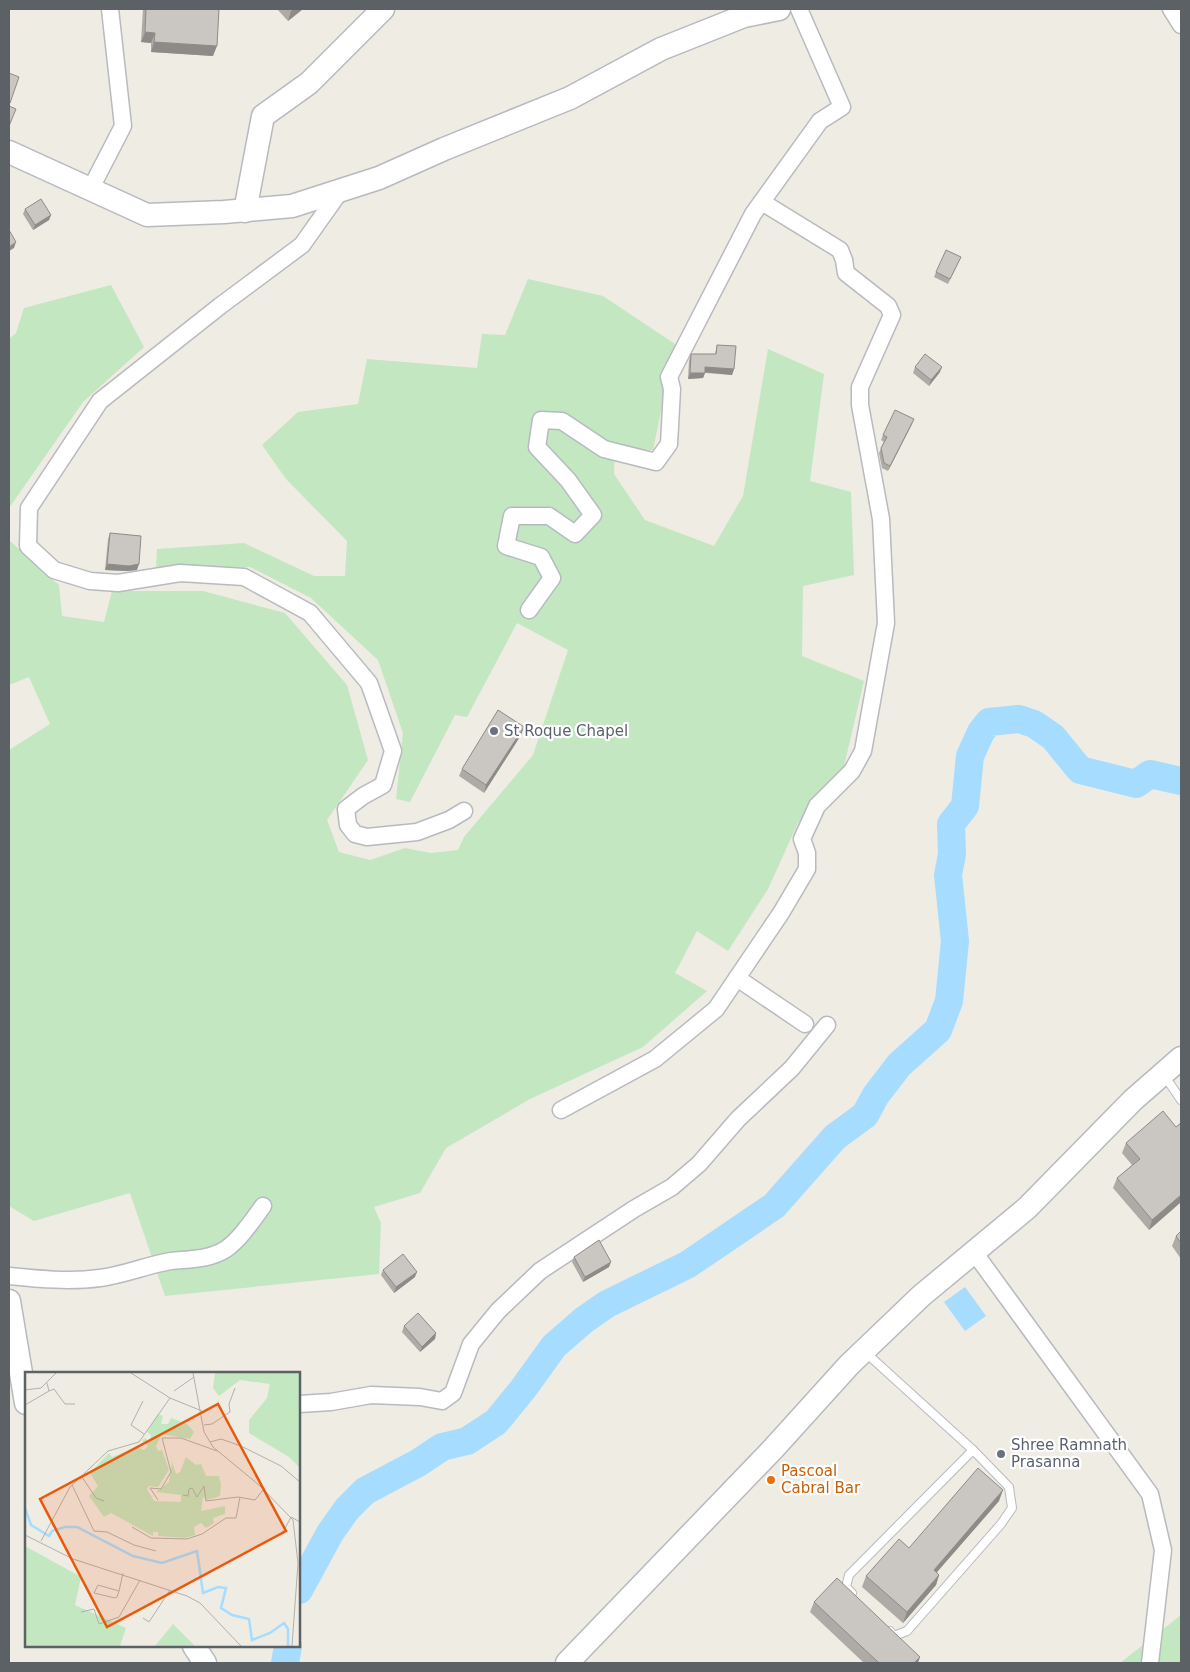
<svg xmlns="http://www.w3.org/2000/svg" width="1190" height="1672" font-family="'DejaVu Sans',sans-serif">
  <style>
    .green { fill: #c2e7c1 }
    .water { fill: #a5dcff }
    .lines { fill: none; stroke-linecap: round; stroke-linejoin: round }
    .river { stroke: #a5dcff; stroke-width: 28 }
    .lane-casing { stroke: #b7babf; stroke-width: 10 }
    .street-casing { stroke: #b7babf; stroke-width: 19 }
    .secondary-casing { stroke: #b6babf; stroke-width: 25 }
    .lane { stroke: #fff; stroke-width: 8 }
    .street { stroke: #fff; stroke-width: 16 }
    .secondary { stroke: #fff; stroke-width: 22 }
    .wall { fill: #aeaba7 }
    .shaded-wall { fill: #8d8b88 }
    .building { fill: #cac7c2; stroke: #8d8b88 }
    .worship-dot { fill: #6b7280; stroke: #fff; stroke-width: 2 }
    .food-dot { fill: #e8710a; stroke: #fff; stroke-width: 2 }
    .labels { text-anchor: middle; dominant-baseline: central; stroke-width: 4.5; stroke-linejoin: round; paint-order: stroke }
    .worship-label { font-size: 15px; fill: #5b616d; stroke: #fff; text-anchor: start }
    .food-label { font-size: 15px; fill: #c56008; stroke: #fff; text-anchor: start }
    .inset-river { fill: none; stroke: #a5dcff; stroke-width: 2.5 }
    .inset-road { fill: none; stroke: #b0b0ad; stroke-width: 1 }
    .view { fill: #e8590c; fill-opacity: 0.15; stroke: #e8590c; stroke-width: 2.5 }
    .inset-edge { fill: none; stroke: #5c6165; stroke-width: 2.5 }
  </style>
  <rect width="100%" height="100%" fill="#efece4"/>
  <g class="green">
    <path d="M528,279L603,296L675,344L653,450L615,449L614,474L645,520L714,546L743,496L768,349L824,374L810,481L851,492L854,575L803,586L802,656L864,681L844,766L798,823L768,889L728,951L697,931L675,973L707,991L643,1047L530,1099L446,1148L420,1193L374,1207L381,1223L379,1274L165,1296L130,1193L34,1221L9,1206V750L50,724L29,677L9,685V540L59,585L62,616L104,622L112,591H203L285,613L347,685L368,760L327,820L339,852L370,860L405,848L431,853L458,850L464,837L533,755L568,650L517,623L467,717L455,715L410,802L396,799L403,733L378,660L311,598L250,567L156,569L157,549L244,543L314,576H345L347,541L286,479L262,445L298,412L358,404L367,359L477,368L482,334L505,335Z"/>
    <path d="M111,285L144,347L83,402L9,508V339L16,333L24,308Z"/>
    <path d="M1181,1615V1663H1120Z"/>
  </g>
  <path class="water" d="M965,1287L986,1316L965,1331L944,1302Z"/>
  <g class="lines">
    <g class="river">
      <path d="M299,1590L330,1533L347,1509L365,1491L418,1463L442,1447L467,1441L496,1422L523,1389L554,1346L584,1320L607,1304L687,1265L774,1206L835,1137L865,1115L876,1095L899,1065L938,1030L949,1001L955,941L948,875L952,854L951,824L965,806L970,756L981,732L989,722L1019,719L1034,724L1053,737L1080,770L1136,784L1150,774L1181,781"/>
      <path d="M285,1663L288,1646"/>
    </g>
    <defs>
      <g id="lane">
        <path d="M1164,1075L1181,1100"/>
        <path d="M865,1352L973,1450L1009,1487L1012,1508L1001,1524L907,1631L894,1636L890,1631"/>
        <path d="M852,1593L846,1587L849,1575L973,1450"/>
      </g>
      <g id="street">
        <path d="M1171,9L1181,25"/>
        <path d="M91,188L123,126L110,9"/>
        <path d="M341,190L302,245L220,306L100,401L29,508L28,546L54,570L90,581L118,583L180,573L244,577L310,613L369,683L393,751L383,785L363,796L346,809L348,825L355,834L367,837L417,832L449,820L464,811"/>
        <path d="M529,610L552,578L541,557L506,546L512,516H549L575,534L593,515L568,480L537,447L541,420L562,421L604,449L656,462L669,444L672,389L669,377L753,214L820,121L842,107L799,9"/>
        <path d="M737,978L805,1024"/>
        <path d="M561,1110L655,1059L716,1009L781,913L807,869V853L802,839L817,806L852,771L863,751L886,623L881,519L860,405V387L892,315L888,306L846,273L844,260L840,250L762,202"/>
        <path d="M974,1252L1150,1494L1163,1550L1150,1663"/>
        <path d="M9,1276C39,1279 70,1282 100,1278C124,1275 147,1265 171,1261C189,1259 209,1260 226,1249C241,1238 252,1221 263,1206"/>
        <path d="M299,1404L331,1402L371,1395L420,1397L442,1401L453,1393L471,1344L498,1311L540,1271L634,1209L672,1187L699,1164L738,1119L792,1068L827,1025"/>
      </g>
      <g id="secondary">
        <path d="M9,152L147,215L224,212L292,206L379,178L444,149L570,98L661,49L744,16L779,9"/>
        <path d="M245,211L263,116L309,83L383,9"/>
        <path d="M9,1301L26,1403"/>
        <path d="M194,1646L205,1663"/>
        <path d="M567,1663L773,1449L849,1365L921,1296L1027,1208L1133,1100L1181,1058"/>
      </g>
    </defs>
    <use href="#lane" class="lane-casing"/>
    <use href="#street" class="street-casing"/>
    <use href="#secondary" class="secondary-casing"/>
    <use href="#lane" class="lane"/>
    <use href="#street" class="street"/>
    <use href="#secondary" class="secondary"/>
  </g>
  <g class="wall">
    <path d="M143,9H219L213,56L151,52V43L141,42Z"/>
    <path d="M277,9H303L288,21Z"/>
    <path d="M25,209L51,215L49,220L33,230L23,214Z"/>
    <path d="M961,257L948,284L934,277L936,272Z"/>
    <path d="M717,345L734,369L732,375L705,373L703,378L688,379L689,360L691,354H715Z"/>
    <path d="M915,367L940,372L929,386L913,373Z"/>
    <path d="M912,424L888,471L882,468L879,453L884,442L881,440L883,435Z"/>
    <path d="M110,533L137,570L127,571L105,570L108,539Z"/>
    <path d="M521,735L484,793L459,776L462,769Z"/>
    <path d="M1181,1123V1202L1149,1230L1113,1188L1117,1178L1132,1165L1122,1153L1126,1143L1176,1127Z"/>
    <path d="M1181,1231V1259L1172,1246L1176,1236Z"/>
    <path d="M574,1257L609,1267L583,1282L572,1262Z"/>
    <path d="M383,1270L415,1277L394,1293L381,1275Z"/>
    <path d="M404,1326L436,1333L435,1339L420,1352L402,1332Z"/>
    <path d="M999,1501L937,1572L939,1575L936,1585L903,1623L862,1587L866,1576L909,1548Z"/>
    <path d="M814,1602L918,1663H864L810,1612Z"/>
  </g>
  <g class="shaded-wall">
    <path d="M294,9H303L288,21L291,11Z"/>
    <path d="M145,32L155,33L151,43L141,42Z"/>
    <path d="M154,42L217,46L213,56L151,52Z"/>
    <path d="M51,215L49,220L33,230L35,225Z"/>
    <path d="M16,242L14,248L9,251V247Z"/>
    <path d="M705,367L734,369L732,375L703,372Z"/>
    <path d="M942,367L940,372L929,386L931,380Z"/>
    <path d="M690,373H705L703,378L688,379Z"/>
    <path d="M914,419L912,424L888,471L890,466Z"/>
    <path d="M107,564H139L137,570L127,571L105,570Z"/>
    <path d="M524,727L521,735L484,793L486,785Z"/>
    <path d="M1181,1195V1202L1149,1230L1152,1220Z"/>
    <path d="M611,1262L609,1267L583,1282L585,1277Z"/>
    <path d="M417,1272L415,1277L394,1293L396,1287Z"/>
    <path d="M436,1333L435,1339L420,1352L422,1347Z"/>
    <path d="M1003,1490L999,1501L930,1580L934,1570Z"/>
    <path d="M939,1575L936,1585L903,1623L907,1612Z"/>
    <path d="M920,1657L918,1663H914Z"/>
  </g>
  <g class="building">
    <path d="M146,9H219L217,46L154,42L155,33L145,32Z"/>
    <path d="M9,73L19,77L10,103H9Z"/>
    <path d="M9,106L16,109L9,126Z"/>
    <path d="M41,199L51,215L35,225L25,209Z"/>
    <path d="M9,230L16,242L9,247Z"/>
    <path d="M946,250L961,257L950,279L936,272Z"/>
    <path d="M717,345L736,346L734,369L705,367V373H690L691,354H716Z"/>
    <path d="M925,354L942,367L931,380L915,367Z"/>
    <path d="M895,410L914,419L890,466L884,463L881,448L887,437L883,435Z"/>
    <path d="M110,533L141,536L139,564L129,566L107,564Z"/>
    <path d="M498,710L524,727L486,785L462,769Z"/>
    <path d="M1163,1111L1176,1127L1181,1123V1195L1152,1220L1117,1178L1140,1159L1126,1143Z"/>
    <path d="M1181,1231V1243L1176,1236Z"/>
    <path d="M599,1240L611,1262L585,1277L574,1257Z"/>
    <path d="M403,1254L417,1272L396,1287L383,1270Z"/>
    <path d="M418,1313L436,1333L422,1347L404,1326Z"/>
    <path d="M978,1468L1003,1490L934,1570L939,1575L907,1612L866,1576L899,1539L909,1548Z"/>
    <path d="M837,1578L920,1657L914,1663H879L814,1602Z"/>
  </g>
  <g class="worship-dot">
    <circle cx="494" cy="731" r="5"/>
    <circle cx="1001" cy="1454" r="5"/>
  </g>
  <circle class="food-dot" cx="771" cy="1480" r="5"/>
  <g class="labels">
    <g class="worship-label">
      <text x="504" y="731">St Roque Chapel</text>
      <text x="1011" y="1445">Shree Ramnath<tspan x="1011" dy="17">Prasanna</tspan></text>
    </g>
    <g class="food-label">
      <text x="781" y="1471">Pascoal<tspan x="781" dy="17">Cabral Bar</tspan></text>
    </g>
  </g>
  <g transform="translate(25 1372)">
    <rect width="275" height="275" fill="#efece4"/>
    <path d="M190,1H275V96L264,85L224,61V48L242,26L245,12L215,8L194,24L188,16ZM133,42L138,44L136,52H143L146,46L162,52L169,60L165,67L137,62L131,74L133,79L137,78L144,98L133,115L124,114L122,117L129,129L156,130V123L131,120L144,110L147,91L144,80L151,102L155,100L161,85L171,93L176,92L181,104H194L196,113L195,124L182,128L178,125L176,139L200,134V142L188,146L189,151L181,156L176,151L169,155L170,163L160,166L133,164V160H128V164L86,141L79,145L64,124L73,114L65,101L84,81L87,85L112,75L119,78L123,74L117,69L119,66L125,69L126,63L122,60ZM0,174L56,205L50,233L101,256L95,274H0ZM148,252L170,274H130Z" fill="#c2e7c1"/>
    <path class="inset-river" d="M0,136L6,153L24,164L27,159L40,155H52L108,184L137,191L172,179L178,221L193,215L201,216L196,236L207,243L224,247L227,268L245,261L259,251L263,257V274"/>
    <path class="inset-road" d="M106,1L145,26L177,39M168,1L179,60L188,75L234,113L268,148L273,191L267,274M22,11L24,19L29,17L40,32H50M0,18L16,16L31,1M149,19L169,5M118,29L106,53L119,62M0,33L24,19M179,53L187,52L205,40L204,32L210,16M185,70L196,67L216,74L256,94L275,110M57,105L71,126L79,129M47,113L69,159L82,160L109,173L131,179M158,123L163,124L164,117L167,116L172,125L179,114L181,129L213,125L230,128L238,118M133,128L125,116L136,117L146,100L137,66H156L192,79M107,155L126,166L162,167L177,162L201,146H211L215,125M257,162L266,145L275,150M0,163L48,187L162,224L175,231L216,274M16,169L45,115L83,79L114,70L145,26M94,219L73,213L69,221L90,226L92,225L94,219L98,201M56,240L69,237L74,252L94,245L115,208M118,246L124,250L145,218"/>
    <path class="view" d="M193,32L261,159L82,255L15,127Z"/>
    <rect width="275" height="275" class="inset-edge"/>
  </g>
  <rect width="1190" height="1672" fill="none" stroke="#5c6165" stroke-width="20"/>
</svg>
